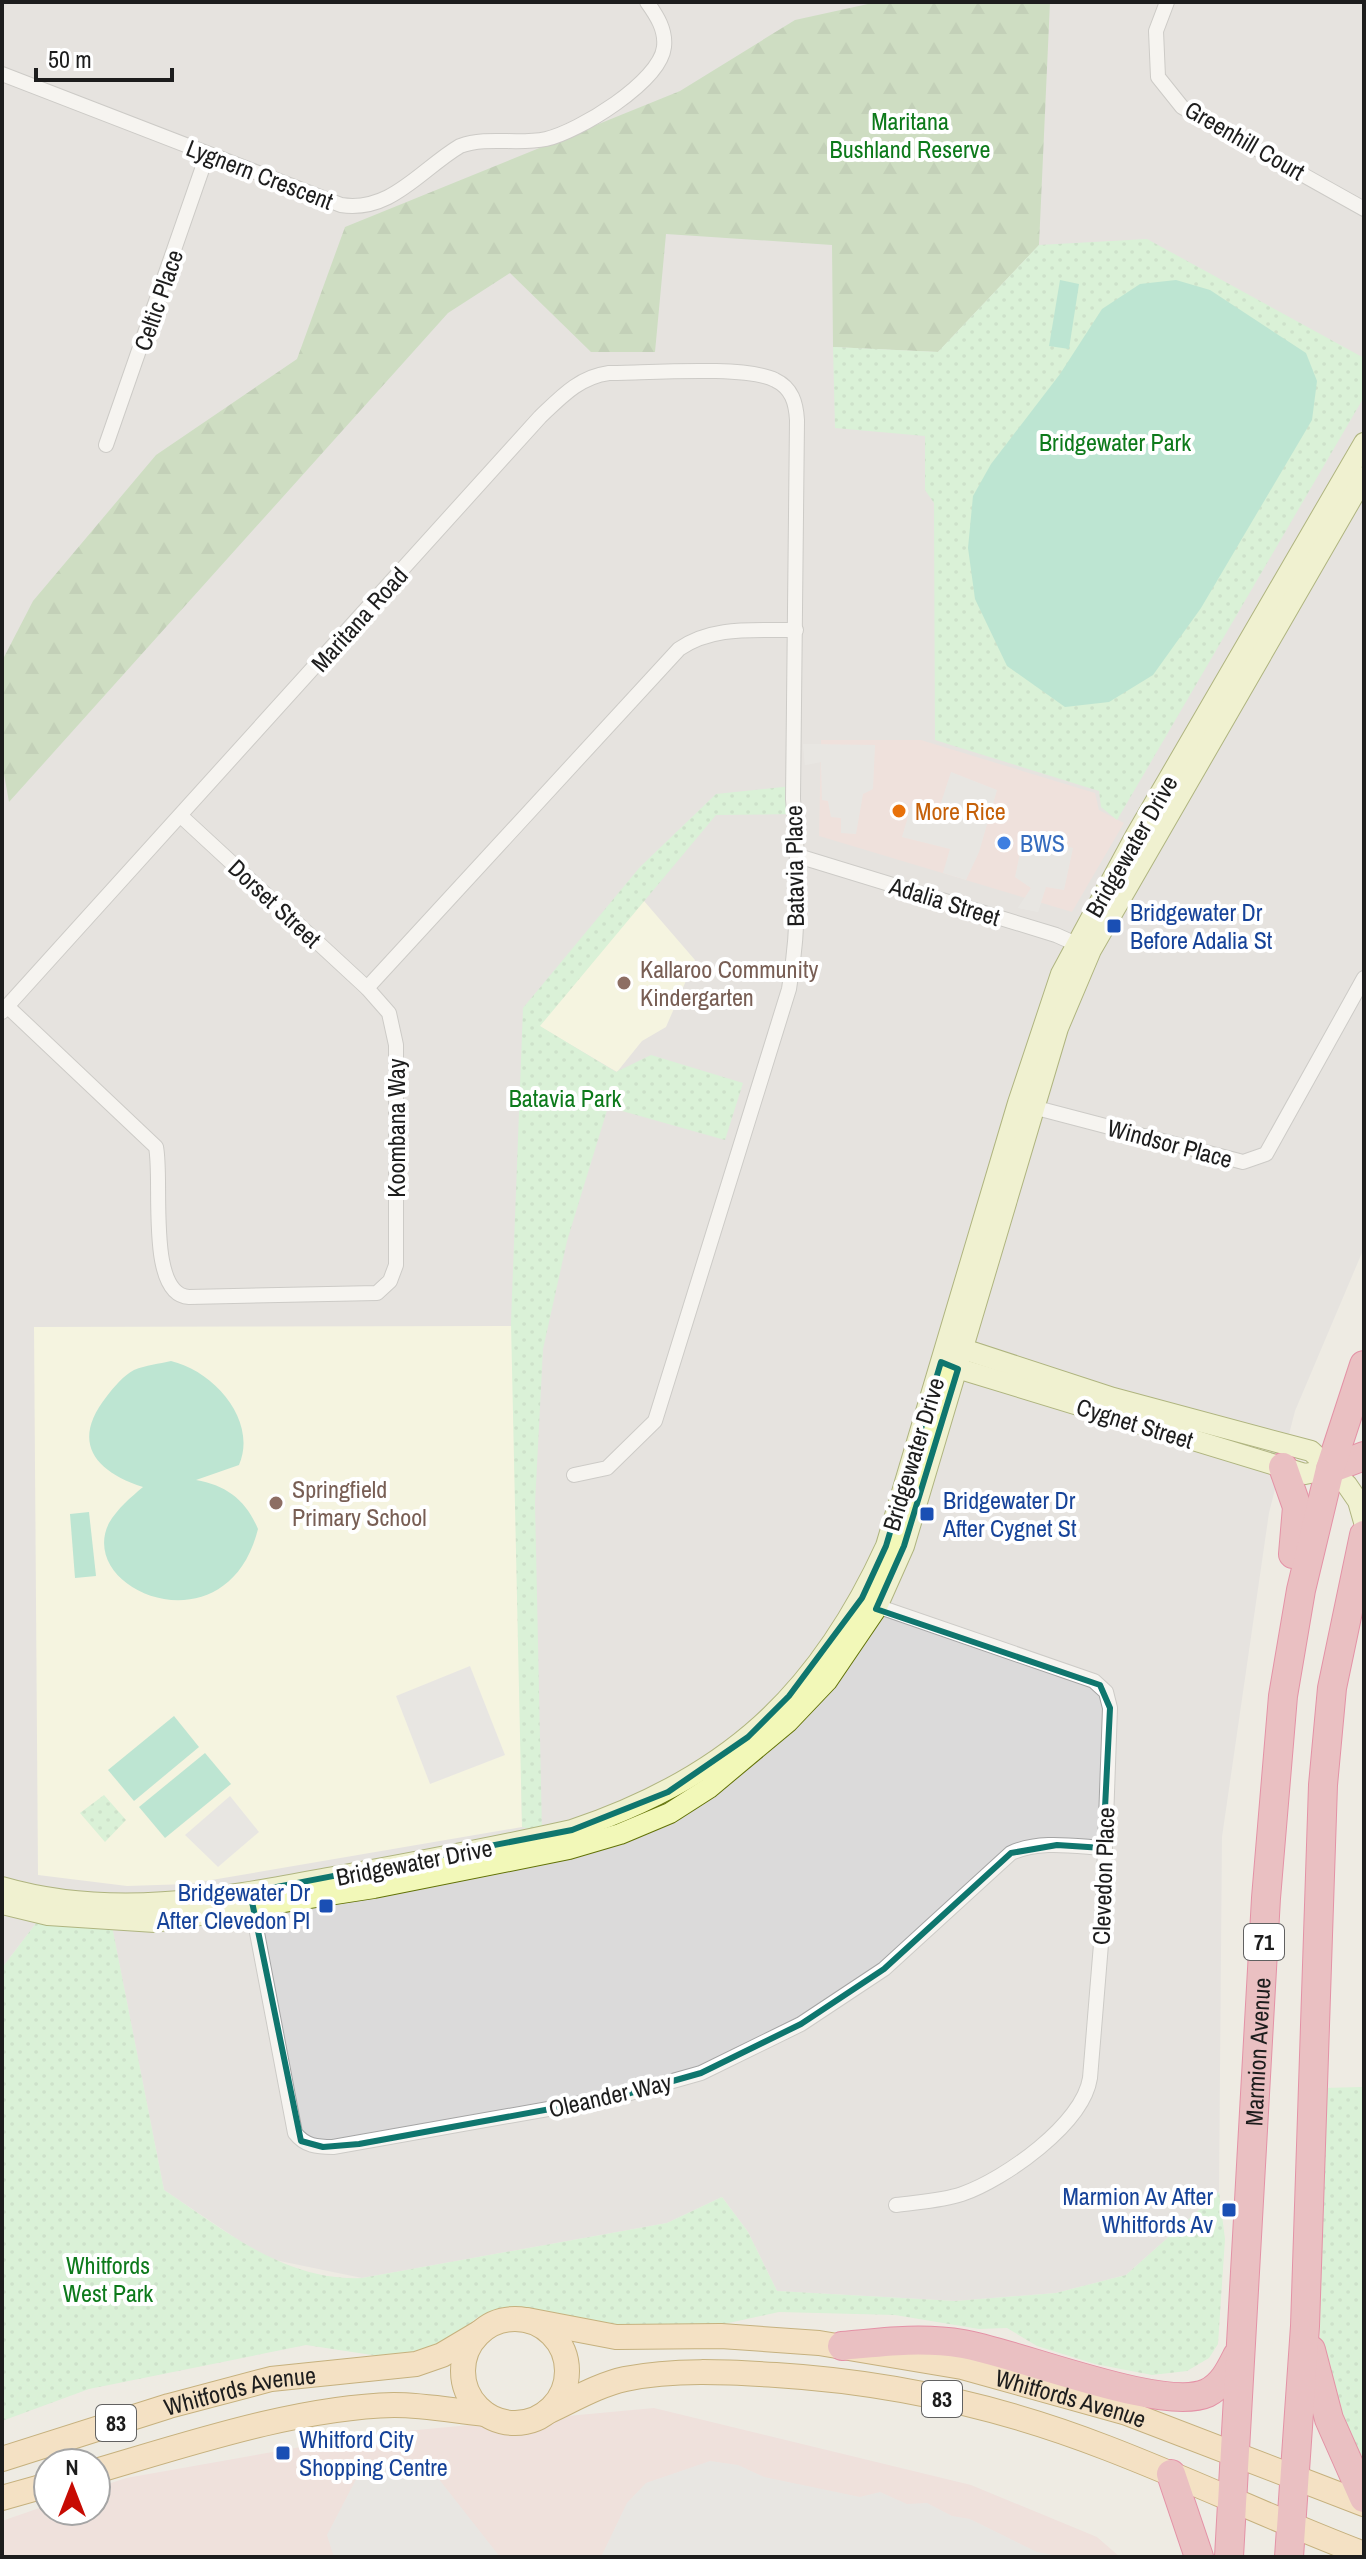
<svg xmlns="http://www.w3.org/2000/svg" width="1366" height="2559" font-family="'Archivo Narrow',sans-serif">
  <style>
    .residential { fill: #dbdada }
    .commercial { fill: #efd5d3 }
    .education { fill: #fdfedc }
    .forest { fill: url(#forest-firs) }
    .park { fill: url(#park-dots) }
    .pitch { fill: #82ddbd }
    .parking { fill: #e1e1e1 }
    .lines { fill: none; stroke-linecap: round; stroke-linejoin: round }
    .street-casing { stroke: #a4a4a4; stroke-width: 16 }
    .secondary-casing { stroke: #627206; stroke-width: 22 }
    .primary-casing { stroke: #946a03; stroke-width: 26 }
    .highway-casing { stroke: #d6275c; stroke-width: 30 }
    .street { stroke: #fff; stroke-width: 14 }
    .secondary { stroke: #f2f8b8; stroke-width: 20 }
    .primary { stroke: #fad69d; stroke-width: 24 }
    .highway { stroke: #e58c99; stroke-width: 28 }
    .marked { fill: none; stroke: #0f766e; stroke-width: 6; stroke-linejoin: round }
    .food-dot { fill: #e8710a; stroke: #fff; stroke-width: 3 }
    .shop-dot { fill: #3f7fe0; stroke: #fff; stroke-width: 3 }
    .transit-dot { fill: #1a4fb4; stroke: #fff; stroke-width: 3 }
    .education-dot { fill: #8d6e63; stroke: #fff; stroke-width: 3 }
    .labels { text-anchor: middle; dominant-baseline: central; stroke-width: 8; stroke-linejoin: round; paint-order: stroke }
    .shield { fill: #fff; stroke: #616161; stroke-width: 2 }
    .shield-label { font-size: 22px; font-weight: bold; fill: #1d1d1d }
    .park-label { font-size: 24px; fill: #0d7a1b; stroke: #fff }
    .street-label { font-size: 24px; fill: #1d1d1d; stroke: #fff }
    .food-label { font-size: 24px; fill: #c56008; stroke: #fff; text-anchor: start }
    .shop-label { font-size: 24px; fill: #366cbe; stroke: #fff; text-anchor: start }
    .transit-label { font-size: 24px; fill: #164399; stroke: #fff; text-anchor: start }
    .education-label { font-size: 24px; fill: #785e54; stroke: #fff; text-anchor: start }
  </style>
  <defs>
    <pattern id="forest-firs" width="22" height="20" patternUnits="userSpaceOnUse" patternTransform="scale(2)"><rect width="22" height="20" fill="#a6cd99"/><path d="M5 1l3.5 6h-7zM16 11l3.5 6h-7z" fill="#8eb083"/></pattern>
    <pattern id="park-dots" width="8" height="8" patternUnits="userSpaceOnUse" patternTransform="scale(2)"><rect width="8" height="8" fill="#c0f8c7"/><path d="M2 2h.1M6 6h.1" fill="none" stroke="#a5d4aa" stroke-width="1.8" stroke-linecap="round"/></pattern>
  </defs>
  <rect width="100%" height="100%" fill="#eeebe3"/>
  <path class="residential" d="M2,2H1364V1248L1295,1411L1269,1513L1222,1837L1219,2192L1126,2275L1056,2293L955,2301L777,2291L748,2232L722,2197L667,2223L362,2278L265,2258L164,2190L111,1922L43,1914L2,1968Z"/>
  <g class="commercial">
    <path d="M821,740H921L1095,793L1099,810L1124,823L1072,912L819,836Z"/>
    <path d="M654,2408L971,2485L1097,2537L1120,2557H2V2521L48,2505V2511H96V2488L126,2478L374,2434Z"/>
  </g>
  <g class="education">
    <path d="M638,894L695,960L666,1027L642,1041L617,1072L539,1026Z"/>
    <path d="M516,1326L522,1827L188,1884L127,1886L38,1875L34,1327Z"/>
  </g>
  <path class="forest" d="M877,2H1050L1039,245L938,352L833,347L832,245L666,234L655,352H591L510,273L448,313L9,802L2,763V661L33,601L156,455L297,359L345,227L680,91L795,20Z"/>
  <g class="park">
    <path d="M1147,239L1364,358V397L1117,820L1101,807L1099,791L935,740L934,503L925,490V436L835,428L833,347L938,352L1039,245Z"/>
    <path d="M792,786L793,814L716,815L540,1026L616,1072L651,1055L743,1083L725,1140L608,1107L567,1241L543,1349L535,1503L542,1832L522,1827L511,1322L523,1008L640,867L716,794Z"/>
    <path d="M104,1795L126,1820L105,1842L80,1813Z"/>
    <path d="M43,1914L111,1921L164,2190C224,2230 286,2282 362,2278L667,2223L722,2197L748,2232L777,2291L955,2301L1056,2293L1126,2275L1219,2192L1225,2239L1218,2344L1209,2358L1187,2371L1152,2375L1095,2364L1037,2346L1007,2328L979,2329L895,2315L779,2312L665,2337L594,2330L516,2308L478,2317L449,2340L392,2358L306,2345L89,2389L2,2421V1968Z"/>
    <path d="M1362,2087L1364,2133V2474L1324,2364L1315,2304L1321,2088Z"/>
  </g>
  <g class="pitch">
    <path d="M1060,280L1079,284L1069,349L1049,346Z"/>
    <path d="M1176,280L1210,290L1306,353L1317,381L1312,420L1201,608L1153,675L1109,702L1065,707L1007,666L975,599L968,548L973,496L991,464L1060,374L1102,309L1140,284Z"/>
    <path d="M171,1361C214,1371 258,1421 239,1465L196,1480C226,1485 246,1500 258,1529C227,1653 75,1591 109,1523C117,1509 131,1497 143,1487C93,1471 71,1441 107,1396C114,1387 124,1375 134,1370C146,1365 159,1364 171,1361Z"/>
    <path d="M89,1512L96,1576L75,1578L70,1514Z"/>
    <path d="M174,1716L199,1747L134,1801L108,1770Z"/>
    <path d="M205,1753L231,1784L165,1838L139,1807Z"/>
  </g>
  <g class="parking">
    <path d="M803,744L875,745L873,789L863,794L856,834L841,833V818L831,817L828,801L822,800L821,762L805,765Z"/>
    <path d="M951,772L997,790L979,852L966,880L943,873L950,849L902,837L913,800L939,809Z"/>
    <path d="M1024,834L1073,848L1064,890L1046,887L1038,912L1018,908L1031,888L1015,877Z"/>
    <path d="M470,1666L505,1755L430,1784L396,1696Z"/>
    <path d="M230,1796L259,1832L218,1867L185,1835Z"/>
    <path d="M388,2459L438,2478L500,2557H334L327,2535L362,2468L375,2460Z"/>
    <path d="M710,2461L738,2465L764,2477L860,2497L880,2492L907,2504L927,2503L952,2516L970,2519L1037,2552L1063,2557H601L627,2503L646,2483Z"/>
  </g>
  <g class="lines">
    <defs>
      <g id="street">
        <path d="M1167,2L1156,31L1158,77L1182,107L1364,209"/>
        <path d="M2,74L341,205C391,213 421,169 460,146C488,136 517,145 546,139C578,132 660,82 664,47C666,30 657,16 647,2"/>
        <path d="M106,445L207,155"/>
        <path d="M182,817L367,988"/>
        <path d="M798,856L1056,935L1083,947"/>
        <path d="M8,1007L156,1147C163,1180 146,1295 189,1297L377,1293L390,1281L396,1265V1045L389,1013L367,988L679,649C714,625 755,631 796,630"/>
        <path d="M2,1012L540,417C561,397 579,377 609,373C645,373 746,365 775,380C792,388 796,403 797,420L793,799C799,862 800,926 789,989L655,1421L607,1468L574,1475"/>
        <path d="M1029,1106L1243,1162L1266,1154L1364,978"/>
        <path d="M868,1603L1094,1681L1106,1692L1110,1708L1102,1932L1090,2078C1083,2124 1005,2179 962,2194C942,2201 917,2202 896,2205"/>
        <path d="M251,1901L295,2133C305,2146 317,2147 333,2147L616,2097L701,2073L801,2024L884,1969L1011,1853C1039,1840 1073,1846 1103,1848"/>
      </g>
      <g id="secondary">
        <path d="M954,1346L1113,1398L1311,1451L1347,1485L1358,1501L1364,1522"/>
        <path d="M947,1365L1305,1474L1330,1469"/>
        <path d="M2,1887C116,1920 225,1897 339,1876C417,1862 495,1847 572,1830C727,1778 818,1695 886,1546L1018,1103L1061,974L1136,835L1364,443"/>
        <path d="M2,1904L48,1915L155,1922L374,1888L569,1849L620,1834L670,1813L709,1788L788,1722L827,1681L876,1609L904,1546L1058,1028L1091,950L1364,477"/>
      </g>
      <g id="primary">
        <circle cx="515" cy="2371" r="52"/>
        <path id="s1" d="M527,2320L616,2337L721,2336L819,2343L962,2367L1127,2413L1364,2504"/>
        <path d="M547,2412C573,2400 598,2385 625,2379C674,2369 727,2372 776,2375C889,2382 1002,2407 1107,2448C1193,2481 1277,2521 1364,2554"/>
        <path id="s2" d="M2,2459L169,2406L271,2379L416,2364L442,2355L479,2333"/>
        <path d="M96,2471C188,2444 299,2407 394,2405C425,2405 455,2411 485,2414"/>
        <path d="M2,2498L48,2485"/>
      </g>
      <g id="highway">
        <path d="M1283,1467L1297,1507L1293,1554"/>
        <path d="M1330,1469L1364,1456"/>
        <path d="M842,2346C883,2342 922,2337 963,2344C1017,2353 1163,2413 1207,2393C1223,2385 1230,2370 1237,2356"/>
        <path d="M1311,2350L1329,2419L1364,2498"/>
        <path d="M1171,2474L1199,2557"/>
        <path id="s3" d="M1229,2557L1266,1898L1283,1696L1301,1590L1330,1469L1364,1365"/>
        <path d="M1289,2557L1305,2326L1323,1785L1332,1688L1364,1535"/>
      </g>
    </defs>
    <use href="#street" class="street-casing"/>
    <use href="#secondary" class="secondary-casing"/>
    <use href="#primary" class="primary-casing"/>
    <use href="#highway" class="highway-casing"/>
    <use href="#street" class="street"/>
    <use href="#secondary" class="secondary"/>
    <use href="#primary" class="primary"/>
    <use href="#highway" class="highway"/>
  </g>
  <path d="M0 0H1366V2559H0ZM941,1362L958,1369L904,1546L876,1609L1100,1685L1110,1708L1103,1848L1057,1845L1011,1853L884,1969L801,2024L701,2073L616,2097L359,2144L323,2147L301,2141L250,1892L572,1830L668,1792L748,1737L789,1696L862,1598L886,1546Z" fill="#eeebe3" fill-opacity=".55" fill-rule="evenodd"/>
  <path class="marked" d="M941,1362L958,1369L904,1546L876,1609L1100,1685L1110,1708L1103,1848L1057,1845L1011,1853L884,1969L801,2024L701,2073L616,2097L359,2144L323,2147L301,2141L250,1892L572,1830L668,1792L748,1737L789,1696L862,1598L886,1546Z"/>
  <circle class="food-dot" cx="899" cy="811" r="8"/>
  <circle class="shop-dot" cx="1004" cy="843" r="8"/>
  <g class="transit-dot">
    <rect x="1106" y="918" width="16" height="16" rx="4"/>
    <rect x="919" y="1506" width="16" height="16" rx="4"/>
    <rect x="318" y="1898" width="16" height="16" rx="4"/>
    <rect x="1221" y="2202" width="16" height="16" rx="4"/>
    <rect x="275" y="2445" width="16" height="16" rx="4"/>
  </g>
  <g class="education-dot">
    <circle cx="624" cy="983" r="8"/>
    <circle cx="276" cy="1503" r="8"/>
  </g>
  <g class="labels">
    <g class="shield">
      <rect x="1244" y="1924" width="40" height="36" rx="6"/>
      <rect x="922" y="2381" width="40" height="36" rx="6"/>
      <rect x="96" y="2405" width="40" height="36" rx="6"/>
    </g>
    <g class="shield-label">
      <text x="1264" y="1942">71</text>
      <text x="942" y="2399">83</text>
      <text x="116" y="2423">83</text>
    </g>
    <g class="park-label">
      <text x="910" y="121">Maritana<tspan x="910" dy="28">Bushland Reserve</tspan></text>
      <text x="1115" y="442">Bridgewater Park</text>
      <text x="565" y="1098">Batavia Park</text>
      <text x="108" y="2265">Whitfords<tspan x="108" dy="28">West Park</tspan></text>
    </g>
    <g class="street-label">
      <text transform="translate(1245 140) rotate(30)">Greenhill Court</text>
      <text transform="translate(260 174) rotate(21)">Lygnern Crescent</text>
      <text transform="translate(158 300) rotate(-71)">Celtic Place</text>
      <text transform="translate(359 619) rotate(-48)">Maritana Road</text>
      <text transform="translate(1131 846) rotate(-60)">Bridgewater Drive</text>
      <text transform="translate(794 866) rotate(-91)">Batavia Place</text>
      <text transform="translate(945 901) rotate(17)">Adalia Street</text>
      <text transform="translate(275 903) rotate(43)">Dorset Street</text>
      <text transform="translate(396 1128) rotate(-90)">Koombana Way</text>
      <text transform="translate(1170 1143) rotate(15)">Windsor Place</text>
      <text transform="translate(1135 1423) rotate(17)">Cygnet Street</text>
      <text transform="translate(913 1454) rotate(-73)">Bridgewater Drive</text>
      <text transform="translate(414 1862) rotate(-11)">Bridgewater Drive</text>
      <text transform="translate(1103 1876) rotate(-88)">Clevedon Place</text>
      <text stroke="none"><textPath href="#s3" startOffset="506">Marmion Avenue</textPath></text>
      <text transform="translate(610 2095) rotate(-13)">Oleander Way</text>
      <text stroke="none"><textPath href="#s2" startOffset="248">Whitfords Avenue</textPath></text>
      <text stroke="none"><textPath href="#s1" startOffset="552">Whitfords Avenue</textPath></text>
    </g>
    <g class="food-label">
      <text x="915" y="811">More Rice</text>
    </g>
    <g class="shop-label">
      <text x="1020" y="843">BWS</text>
    </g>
    <g class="transit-label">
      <text x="1130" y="912">Bridgewater Dr<tspan x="1130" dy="28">Before Adalia St</tspan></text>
      <text x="943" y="1500">Bridgewater Dr<tspan x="943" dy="28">After Cygnet St</tspan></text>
      <text x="310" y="1892" text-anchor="end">Bridgewater Dr<tspan x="310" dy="28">After Clevedon Pl</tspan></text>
      <text x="1213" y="2196" text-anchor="end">Marmion Av After<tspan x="1213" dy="28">Whitfords Av</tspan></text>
      <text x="299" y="2439">Whitford City<tspan x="299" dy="28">Shopping Centre</tspan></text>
    </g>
    <g class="education-label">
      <text x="640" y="969">Kallaroo Community<tspan x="640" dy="28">Kindergarten</tspan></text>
      <text x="292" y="1489">Springfield<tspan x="292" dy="28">Primary School</tspan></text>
    </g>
  </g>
  <rect width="1366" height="2559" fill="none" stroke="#1d1d1d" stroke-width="8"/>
  <g transform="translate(72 2487)"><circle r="38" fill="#ffffff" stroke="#a5a5a5" stroke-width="2"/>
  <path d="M0-6L14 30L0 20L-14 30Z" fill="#c70b03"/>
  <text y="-12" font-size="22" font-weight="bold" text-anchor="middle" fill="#1d1d1d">N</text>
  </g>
  <path d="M36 68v12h136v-12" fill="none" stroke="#1d1d1d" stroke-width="4"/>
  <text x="48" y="68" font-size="24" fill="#1d1d1d" stroke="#ffffff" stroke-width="6" paint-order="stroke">50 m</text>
</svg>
